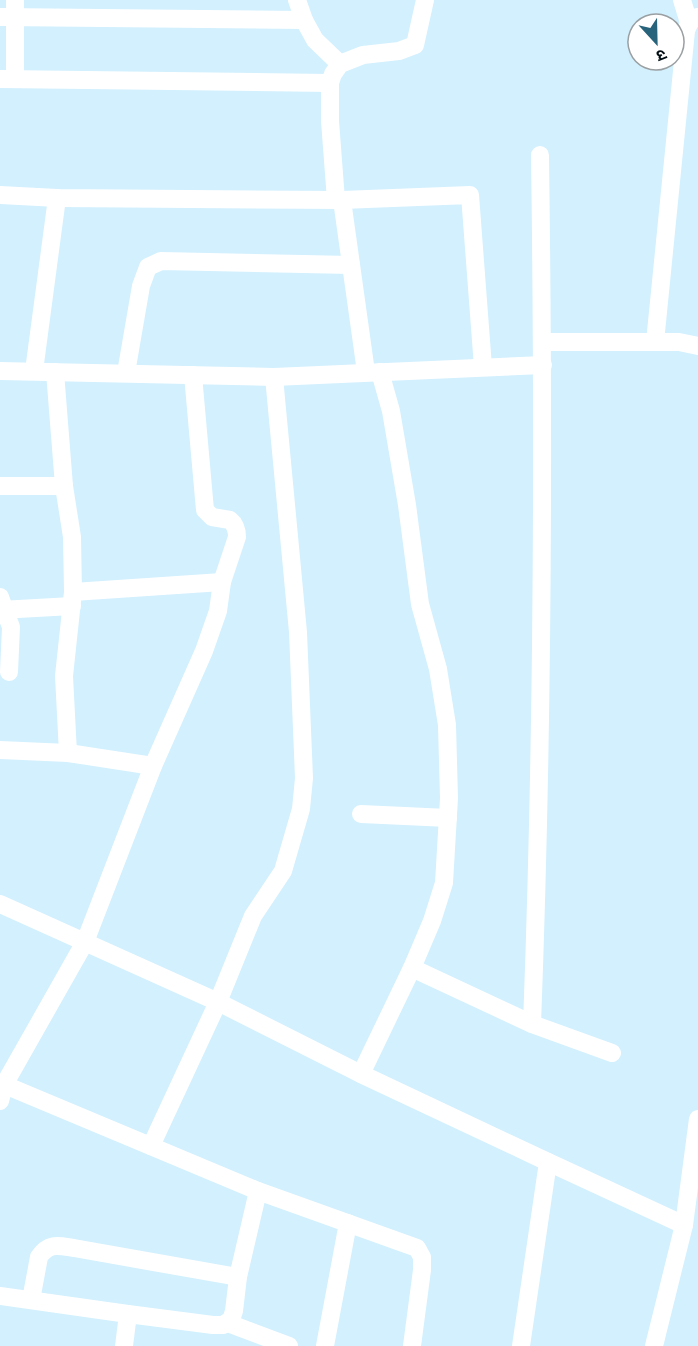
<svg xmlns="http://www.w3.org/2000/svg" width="698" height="1346" font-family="'IBM Plex Sans','Noto Sans Devanagari',sans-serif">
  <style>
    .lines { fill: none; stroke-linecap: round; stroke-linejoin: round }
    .street { stroke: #fff; stroke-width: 18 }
  </style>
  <rect width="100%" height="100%" fill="#d2f0fe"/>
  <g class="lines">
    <g class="street">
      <path d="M15,0V79"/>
      <path d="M297,0L304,20L315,40L340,64"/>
      <path d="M682,0L689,23"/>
      <path d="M0,17L304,20"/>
      <path d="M0,79L330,83"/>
      <path d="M0,195L57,198L342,200L470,195L483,367"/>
      <path d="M336,200L330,121V83L333,74L340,64L363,55L399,51L415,45L425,0"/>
      <path d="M342,200L366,372"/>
      <path d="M543,342H679L698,346"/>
      <path d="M655,342L686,31C688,25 691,18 698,17"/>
      <path d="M0,371L274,377L543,365"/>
      <path d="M34,371L57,198"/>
      <path d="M55,372L64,486L72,537L73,592L64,676L68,753"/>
      <path d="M126,373L141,286L148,267L161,261L351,265"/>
      <path d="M193,375L205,510L212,517L230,520C235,524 237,530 237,537L222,582"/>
      <path d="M0,486H64"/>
      <path d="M0,597L11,627L9,672"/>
      <path d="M0,610L72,606"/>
      <path d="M0,750L68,753L153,766"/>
      <path d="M361,814L448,818"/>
      <path d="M0,904L218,1002L361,1074L548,1162L684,1225"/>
      <path d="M412,968L532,1024L612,1053"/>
      <path d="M532,1024C543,734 544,445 540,155"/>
      <path d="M361,1074L412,968L432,921L444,883L449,798L447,725L438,669L420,604L407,505L391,411L380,372"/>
      <path d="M0,1083L258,1191L417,1248L422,1257V1270L412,1346"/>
      <path d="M0,1101L4,1085L85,942L153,766L204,651L218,611L222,582L73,592"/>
      <path d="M151,1146L218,1002L253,916L283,871L301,809L304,778L298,632L274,377"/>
      <path d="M0,1296L128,1314"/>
      <path d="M31,1300L39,1257C49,1242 59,1246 74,1248L238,1277"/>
      <path d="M228,1323L289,1346"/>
      <path d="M124,1346L128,1314L213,1325H223L231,1320L234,1311L238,1277L258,1191"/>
      <path d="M325,1346L348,1223"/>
      <path d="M521,1346L548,1162"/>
      <path d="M654,1346L684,1225L698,1119"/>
    </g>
  </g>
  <g transform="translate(656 42) rotate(158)"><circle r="28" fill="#ffffff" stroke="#9a9fa1" stroke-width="1.5"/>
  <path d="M0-4.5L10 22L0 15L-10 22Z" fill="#27637a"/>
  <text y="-9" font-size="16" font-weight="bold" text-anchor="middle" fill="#030f14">उ</text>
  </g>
</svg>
